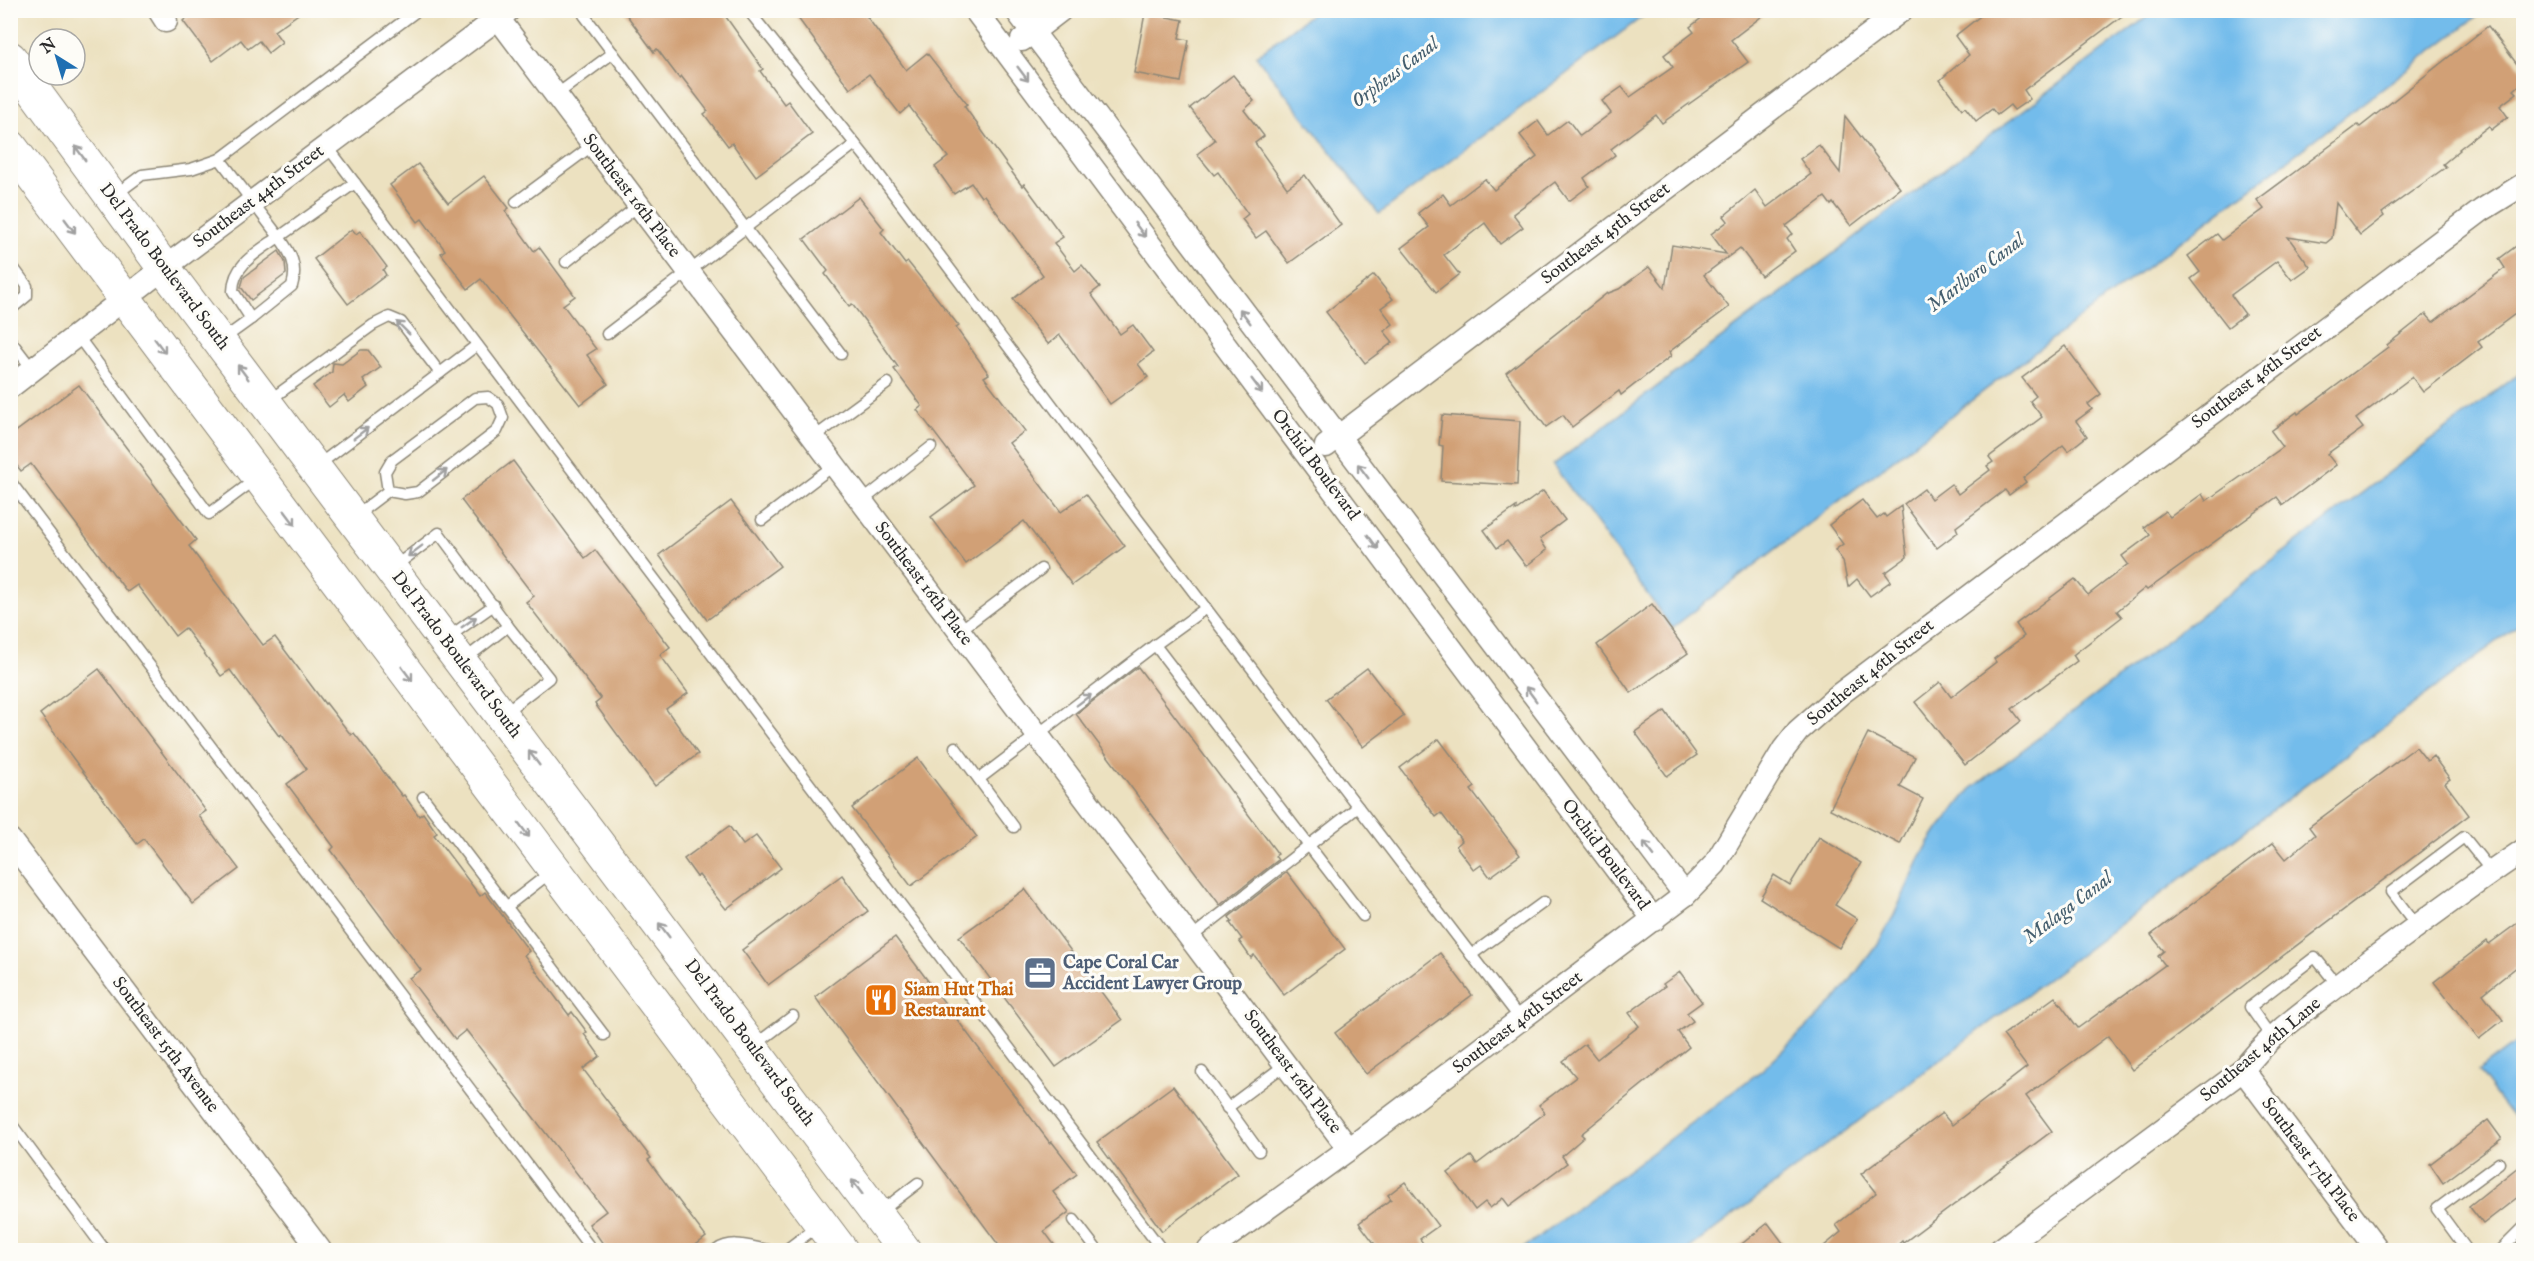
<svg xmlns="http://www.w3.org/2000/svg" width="2534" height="1261" font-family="'IM FELL English',serif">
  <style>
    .water { fill: #73bceb; stroke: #4f748b; stroke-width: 1.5 }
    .building { fill: #d1a076 }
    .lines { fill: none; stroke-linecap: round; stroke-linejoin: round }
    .lane-casing { stroke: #8c8676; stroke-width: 13 }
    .street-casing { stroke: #8c8676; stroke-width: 25 }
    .primary-casing { stroke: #8c8676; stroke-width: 35 }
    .lane { stroke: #fff; stroke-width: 10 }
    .street { stroke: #fff; stroke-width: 22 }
    .primary { stroke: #fff; stroke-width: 33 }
    .oneway { stroke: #a0a0a0 }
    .labels { text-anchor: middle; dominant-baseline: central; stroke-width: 6; stroke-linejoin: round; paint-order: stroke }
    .street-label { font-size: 18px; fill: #2b2b2b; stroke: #fdfcf7 }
    .service-label { font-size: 18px; font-weight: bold; fill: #4e5e75; stroke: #fdfcf7; text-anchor: start }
    .food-label { font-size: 18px; font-weight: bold; fill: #c56008; stroke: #fdfcf7; text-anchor: start }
    .water-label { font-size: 20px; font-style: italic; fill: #445e6e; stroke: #fdfcf7 }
  </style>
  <rect width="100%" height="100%" fill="#fdfcf7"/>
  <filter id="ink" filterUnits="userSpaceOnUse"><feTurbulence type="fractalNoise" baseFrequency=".0167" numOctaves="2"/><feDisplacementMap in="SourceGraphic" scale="12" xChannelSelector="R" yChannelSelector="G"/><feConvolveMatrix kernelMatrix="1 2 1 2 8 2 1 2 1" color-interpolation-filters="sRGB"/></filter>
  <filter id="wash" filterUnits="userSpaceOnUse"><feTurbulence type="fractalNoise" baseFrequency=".008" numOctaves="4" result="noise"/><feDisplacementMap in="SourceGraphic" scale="24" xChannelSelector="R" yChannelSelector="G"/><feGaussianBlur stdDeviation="1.35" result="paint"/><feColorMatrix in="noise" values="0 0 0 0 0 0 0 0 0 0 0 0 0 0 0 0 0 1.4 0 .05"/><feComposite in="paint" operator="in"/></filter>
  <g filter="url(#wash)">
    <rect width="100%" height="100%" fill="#ece1c0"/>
    <g class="water">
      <path d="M1315,11V10L1650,11L1379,214L1256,56Z"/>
      <path d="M2155,11H2484L1672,628L1553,465Z"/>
      <path d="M2523,371V622L1687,1250H1521L1762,1070L1836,999L1877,945L1894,915L1922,854L1939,828L1971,789Z"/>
      <path d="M2523,1037V1131L2478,1071Z"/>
    </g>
    <g id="blocks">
      <g class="building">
        <path d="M197,10H304L274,31L282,42L268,53L259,41L248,49L241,40L213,61L183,21Z"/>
        <path d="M623,10H721L763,69L760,71L784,104L788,101L812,134L756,176L732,143L728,146L704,114L708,111L681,76L679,78L657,49L654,52Z"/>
        <path d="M792,10H862L906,70L927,53L967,104L964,106L1022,186L1024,184L1063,237L1054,243L1075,271L1082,265L1100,287L1091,294L1120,334L1133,325L1153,352L1138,364L1148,377L1110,404L1060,335L1048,344L1013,299L1043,275L984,195L981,197L971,183L954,194L935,167L948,157L909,106L900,114L869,74L850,89Z"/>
        <path d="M1712,10H1770L1731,40L1748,62L1662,123L1656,115L1611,149L1615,155L1584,178L1589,186L1569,201L1555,182L1513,214L1523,227L1500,244L1485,223L1444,255L1459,274L1436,292L1401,248L1429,227L1418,213L1443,194L1451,205L1485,179L1494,190L1537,157L1520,135L1538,121L1548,135L1568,120L1580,136L1611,113L1602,101L1622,87L1630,97L1673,67L1664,55L1694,32L1690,27Z"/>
        <path d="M1988,10H2130L2024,90L2030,99L2014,110L2010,105L1997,115L1992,109L1976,121L1965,107L1962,109L1940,80L1969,55L1955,36Z"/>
        <path d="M1145,13L1183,20L1179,38L1189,40L1181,82L1134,73Z"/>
        <path d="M2488,26L2523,72V82L2514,90L2517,93L2500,106L2508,117L2491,130L2489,126L2459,149L2460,150L2443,164L2446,167L2382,213L2384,216L2360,235L2336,203L2332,238L2326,243L2288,237L2310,267L2292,280L2277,261L2231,295L2245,314L2228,327L2191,279L2200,272L2188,256L2217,234L2222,240L2264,209L2257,200L2358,125L2360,127Z"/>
        <path d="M1233,75L1254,101L1244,110L1264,136L1255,143L1287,188L1305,175L1341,225L1289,263L1266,231L1256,238L1242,219L1248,214L1218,172L1214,175L1197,154L1215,140L1190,108Z"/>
        <path d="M1845,116L1900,188L1851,226L1833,203L1831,205L1825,197L1786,226L1792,234L1787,239L1795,251L1761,276L1740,248L1704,275L1729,307L1669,352L1671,356L1621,395L1619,391L1572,427L1563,415L1546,427L1506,373L1606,294L1619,289L1649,267L1665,288L1672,245L1726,254L1711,234L1728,221L1724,216L1755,190L1767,207L1811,174L1800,159L1819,145L1840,173Z"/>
        <path d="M418,164L448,203L484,176L509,208L505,211L534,251L539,247L575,296L563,305L596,349L587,355L608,384L580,405L481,279L468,289L441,253L445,250L422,219L418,222L390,185Z"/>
        <path d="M859,197L884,229L881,232L905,264L908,262L959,326L956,328L989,374L984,377L1025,431L1009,443L1061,512L1086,494L1125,546L1072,585L1024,521L966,564L931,517L974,485L917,410L922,406L894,369L898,367L877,337L852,304L849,306L825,274L828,271L804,239Z"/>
        <path d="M352,229L356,234L360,231L387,267L383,270L386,275L348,304L314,259Z"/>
        <path d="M2523,241V308L2478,342L2482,347L2423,392L2412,377L2356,419L2363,428L2327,454L2336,465L2283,505L2277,497L2147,590L2145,588L2117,611L2122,617L2073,655L2077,661L2012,709L2021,721L1965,765L1915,702L1940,682L1951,697L1996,662L1994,659L2024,636L2016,624L2075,579L2088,595L2128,564L2122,556L2150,535L2144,527L2165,511L2170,517L2202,494L2206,501L2283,447L2271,431L2297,412L2298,414L2388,347L2387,345L2426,314L2433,322L2505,268L2499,259Z"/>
        <path d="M279,251L285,262L286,274L251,300L241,287L244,277Z"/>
        <path d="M1374,275L1393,299L1381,308L1393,324L1384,331L1393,342L1365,363L1326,312Z"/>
        <path d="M2065,346L2101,394L2088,404L2092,409L2076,421L2087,436L2068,451L2063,445L2023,478L2026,482L2009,495L2005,490L1956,527L1958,532L1937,548L1904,504L1924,489L1931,499L1951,484L1958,494L1990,470L1987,466L1993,462L1989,457L2042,417L2030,401L2036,396L2022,378Z"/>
        <path d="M361,350H368L381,367L363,380L368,387L349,402L344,395L329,407L313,386L332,372L333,363L342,364Z"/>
        <path d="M79,385L196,540L189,546L263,645L275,637L325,704L326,703L351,735L354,733L402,796L404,795L419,816L423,813L437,833L434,835L480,896L485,892L529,951L524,955L569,1015L572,1012L587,1032L584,1034L600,1056L583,1069L651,1158L648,1160L706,1237L688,1251H608L589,1224L606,1211L466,1030L455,1039L409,978L421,970L331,850L334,847L287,784L307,769L281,734L279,736L230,670L221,676L185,628L175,636L137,585L127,592L31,464L21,471L10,457V436Z"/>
        <path d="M1442,415L1520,421L1517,485L1441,481L1443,446L1439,445Z"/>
        <path d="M513,461L585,558L595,550L670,647L660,655L688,693L666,709L698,754L655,786L595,704L601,699L526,602L534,596L461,500Z"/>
        <path d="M1543,491L1565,520L1540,539L1547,550L1526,566L1507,541L1497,548L1484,530L1516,507L1515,511Z"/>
        <path d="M1862,500L1877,519L1884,514L1886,517L1901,506L1907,557L1885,573L1891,581L1870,596L1857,579L1848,587L1843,561L1835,550L1843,544L1829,525Z"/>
        <path d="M731,501L780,566L707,620L659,555Z"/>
        <path d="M1652,604L1688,653L1631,693L1597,645Z"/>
        <path d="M1138,667L1278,854L1275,856L1278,860L1220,905L1076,714Z"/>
        <path d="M1367,668L1404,716L1363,747L1326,699Z"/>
        <path d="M99,669L206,811L199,816L239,869L193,904L144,839L137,844L40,714Z"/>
        <path d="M1665,711L1697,755L1667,776L1635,732Z"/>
        <path d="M1868,733L1915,757L1900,787L1923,799L1900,844L1830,809Z"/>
        <path d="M1439,739L1475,787L1471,790L1520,855L1490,877L1481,865L1474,870L1456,846L1462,841L1441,813L1436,817L1400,768Z"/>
        <path d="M2416,747L2427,761L2433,756L2450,779L2445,783L2469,815L2132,1070L2108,1036L2026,1096L2052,1131L1903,1243L1902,1241L1891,1251H1818L1841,1232L1836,1225L1876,1193L1861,1174L1942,1113L1952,1125L2027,1067L2003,1035L2055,997L2078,1028L2165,965L2158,956L2164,951L2151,935L2273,843L2286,859L2315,835L2309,827Z"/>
        <path d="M918,758L977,837L911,886L852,808Z"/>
        <path d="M729,826L743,845L756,836L781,868L726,909L699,875L697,877L684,859Z"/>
        <path d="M1819,837L1861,863L1835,905L1857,919L1839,948L1760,898L1774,875L1790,885Z"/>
        <path d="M1287,872L1345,949L1284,995L1254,955L1251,958L1239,941L1242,939L1230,923L1232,922L1229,917Z"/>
        <path d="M842,875L868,911L768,985L742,950Z"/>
        <path d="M1025,889L1122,1020L1056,1067L959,937Z"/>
        <path d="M2523,919V962L2483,994L2503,1020L2479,1039L2434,982L2487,941L2489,944Z"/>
        <path d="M895,937L1050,1143L1052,1142L1077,1174L1053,1192L1069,1212L1044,1231L1059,1251H1003L815,997Z"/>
        <path d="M1440,953L1472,995L1366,1074L1335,1033Z"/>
        <path d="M1680,972L1702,1002L1687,1013L1693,1021L1678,1032L1689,1047L1581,1134L1584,1137L1562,1156L1567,1163L1509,1206L1503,1198L1490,1208L1485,1202L1475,1210L1448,1173L1471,1156L1477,1164L1545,1113L1539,1105L1576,1077L1563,1061L1585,1044L1597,1059L1639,1026L1629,1013L1665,986L1663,984Z"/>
        <path d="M1173,1086L1238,1174L1162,1231L1097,1142Z"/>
        <path d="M2488,1120L2502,1139L2443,1183L2430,1164Z"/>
        <path d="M2523,1163V1193L2483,1224L2469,1206Z"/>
        <path d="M1405,1182L1438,1226L1420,1239L1428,1251H1380L1359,1223L1391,1199L1388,1195Z"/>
        <path d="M1768,1223L1789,1251H1733Z"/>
      </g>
    </g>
  </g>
  <g filter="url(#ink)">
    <use href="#blocks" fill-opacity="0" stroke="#8c8676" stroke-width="1.5"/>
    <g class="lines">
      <defs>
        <g id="lane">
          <path d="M748,10L868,160L1140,522L1521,1020"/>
          <path d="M584,15L841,354"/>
          <path d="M556,95L613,53"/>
          <path d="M327,146L1162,1250"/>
          <path d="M115,195L142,175L191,169L220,159"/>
          <path d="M516,202L593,145"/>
          <path d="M566,262L638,206"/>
          <path d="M10,263L27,286V296L10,310"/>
          <path d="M251,319L292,286C298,266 291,253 279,237L355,183"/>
          <path d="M607,334L855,144"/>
          <path d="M77,335L209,514L256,479"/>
          <path d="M10,340L33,370"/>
          <path d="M222,340L251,319L233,291C233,264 259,251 279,237L220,159L418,10"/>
          <path d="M267,402L373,325L389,317L401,322L440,373"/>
          <path d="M813,438L888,383"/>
          <path d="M317,466L477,345"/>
          <path d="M10,481L592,1250"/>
          <path d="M861,502L931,447"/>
          <path d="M355,516L388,491L405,494L418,492L497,431L503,418L498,404L488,397L475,398L392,460L385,472L388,491"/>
          <path d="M762,520L833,466"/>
          <path d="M394,567L439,533L508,626"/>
          <path d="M1206,608L1155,645L1363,916"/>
          <path d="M959,631L1041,569"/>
          <path d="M447,638L494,605"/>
          <path d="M464,660L508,626L549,678L504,713"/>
          <path d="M955,747L1014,827"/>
          <path d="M979,779L1155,645"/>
          <path d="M423,797L604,1035"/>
          <path d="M506,907L551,872"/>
          <path d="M2417,926L2391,892L2464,837L2492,872"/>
          <path d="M1190,938L1358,807"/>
          <path d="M1471,955L1544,902"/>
          <path d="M2272,1038L2250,1007L2315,957L2338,986"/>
          <path d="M755,1045L793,1016"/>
          <path d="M1202,1072L1259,1151"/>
          <path d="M1227,1108L1286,1064"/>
          <path d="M10,1122L105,1250"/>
          <path d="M880,1212L918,1183"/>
          <path d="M1074,1220L1097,1250"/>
          <path d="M717,1250C732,1239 751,1247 768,1250"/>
          <path d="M786,1250L819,1225"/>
          <path d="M2467,1250L2437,1209L2499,1163"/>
          <path d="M2501,1250L2524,1227"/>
        </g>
        <g id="street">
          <path d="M159,10L166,21"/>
          <path d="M975,10L1654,920"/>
          <path d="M1016,10L1685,895"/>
          <path d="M498,18L1349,1149"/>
          <path d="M1022,40L1061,10"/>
          <path d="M10,387L164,268L509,10"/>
          <path d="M1326,446L1902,10"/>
          <path d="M10,840L320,1250"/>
          <path d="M2243,1070L2378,1250"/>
          <path d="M1209,1250L1349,1149L1685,895L1715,864L1784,749L1798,731L1840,694L2482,210L2524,184"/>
          <path d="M2000,1250L2243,1070C2271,1032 2312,1006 2349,977C2406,934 2464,890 2524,850"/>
        </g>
        <g id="primary">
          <path d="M10,58L164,268L904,1250"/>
          <path d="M10,146L841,1250"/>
        </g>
      </defs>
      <use href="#lane" class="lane-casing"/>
      <use href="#street" class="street-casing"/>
      <use href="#primary" class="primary-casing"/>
      <use href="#lane" class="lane"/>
      <use href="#street" class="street"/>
      <use href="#primary" class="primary"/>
    </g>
    <defs><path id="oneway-shaft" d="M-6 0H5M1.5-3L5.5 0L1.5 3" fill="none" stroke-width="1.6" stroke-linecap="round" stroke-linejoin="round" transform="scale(1.5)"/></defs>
    <g class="oneway">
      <use href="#oneway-shaft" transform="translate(1023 74) rotate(53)"/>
      <use href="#oneway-shaft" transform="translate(80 153) rotate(-126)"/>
      <use href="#oneway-shaft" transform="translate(70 226) rotate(53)"/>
      <use href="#oneway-shaft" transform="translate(1140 230) rotate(53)"/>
      <use href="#oneway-shaft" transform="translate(1245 316) rotate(-127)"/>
      <use href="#oneway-shaft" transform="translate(403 328) rotate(-135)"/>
      <use href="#oneway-shaft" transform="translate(160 346) rotate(53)"/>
      <use href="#oneway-shaft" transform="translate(243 372) rotate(-127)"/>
      <use href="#oneway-shaft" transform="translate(1257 386) rotate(53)"/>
      <use href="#oneway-shaft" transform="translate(361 433) rotate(-37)"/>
      <use href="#oneway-shaft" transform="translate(1363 471) rotate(-127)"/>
      <use href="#oneway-shaft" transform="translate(440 475) rotate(-38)"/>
      <use href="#oneway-shaft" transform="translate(290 518) rotate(53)"/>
      <use href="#oneway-shaft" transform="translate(1373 542) rotate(53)"/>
      <use href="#oneway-shaft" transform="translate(415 551) rotate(143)"/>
      <use href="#oneway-shaft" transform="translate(469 622) rotate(-35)"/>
      <use href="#oneway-shaft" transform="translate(407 674) rotate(53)"/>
      <use href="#oneway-shaft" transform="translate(1531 694) rotate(-127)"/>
      <use href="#oneway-shaft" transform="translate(1084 700) rotate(-37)"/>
      <use href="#oneway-shaft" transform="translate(534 758) rotate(-127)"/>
      <use href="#oneway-shaft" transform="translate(524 830) rotate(53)"/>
      <use href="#oneway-shaft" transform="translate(1649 849) rotate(-127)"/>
      <use href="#oneway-shaft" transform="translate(664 930) rotate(-127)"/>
      <use href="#oneway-shaft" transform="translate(857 1187) rotate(-127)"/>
    </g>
  </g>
  <defs>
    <symbol id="office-square" viewBox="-11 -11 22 22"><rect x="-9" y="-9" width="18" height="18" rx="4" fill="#5c6f8a" stroke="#fdfcf7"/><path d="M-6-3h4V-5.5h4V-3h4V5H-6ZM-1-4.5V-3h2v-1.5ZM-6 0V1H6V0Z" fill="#fff"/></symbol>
    <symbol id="restaurant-square" viewBox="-11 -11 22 22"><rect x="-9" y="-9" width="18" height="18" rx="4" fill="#e8710a" stroke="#fdfcf7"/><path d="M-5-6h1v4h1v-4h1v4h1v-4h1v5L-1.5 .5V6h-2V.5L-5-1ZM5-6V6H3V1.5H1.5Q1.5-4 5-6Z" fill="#fff"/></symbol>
  </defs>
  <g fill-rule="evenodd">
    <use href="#office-square" x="1021" y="954" width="38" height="38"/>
    <use href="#restaurant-square" x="862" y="981" width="38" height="38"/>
  </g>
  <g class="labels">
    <g class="street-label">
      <text transform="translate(631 196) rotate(53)">Southeast 16th Place</text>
      <text transform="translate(259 197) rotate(-37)">Southeast 44th Street</text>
      <text transform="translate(1606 234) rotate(-37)">Southeast 45th Street</text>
      <text transform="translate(164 267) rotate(53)">Del Prado Boulevard South</text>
      <text transform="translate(2257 378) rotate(-37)">Southeast 46th Street</text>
      <text transform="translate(1315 465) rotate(53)">Orchid Boulevard</text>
      <text transform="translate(923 584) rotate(53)">Southeast 16th Place</text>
      <text transform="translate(456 655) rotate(53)">Del Prado Boulevard South</text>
      <text transform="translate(1871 673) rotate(-39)">Southeast 46th Street</text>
      <text transform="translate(1605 855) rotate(53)">Orchid Boulevard</text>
      <text transform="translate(1518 1023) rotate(-37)">Southeast 46th Street</text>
      <text transform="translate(749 1043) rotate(53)">Del Prado Boulevard South</text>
      <text transform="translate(165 1045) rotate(53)">Southeast 15th Avenue</text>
      <text transform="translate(2261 1050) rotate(-40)">Southeast 46th Lane</text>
      <text transform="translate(1292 1072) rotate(53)">Southeast 16th Place</text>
      <text transform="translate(2310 1160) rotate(53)">Southeast 17th Place</text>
    </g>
    <g class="service-label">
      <text x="1063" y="963">Cape Coral Car<tspan x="1063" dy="21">Accident Lawyer Group</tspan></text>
    </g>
    <g class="food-label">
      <text x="904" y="990">Siam Hut Thai<tspan x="904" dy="21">Restaurant</tspan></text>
    </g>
    <g class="water-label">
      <text transform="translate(1395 73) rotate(-37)">Orpheus Canal</text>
      <text transform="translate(1976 273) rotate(-37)">Marlboro Canal</text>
      <text transform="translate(2068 908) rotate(-37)">Malaga Canal</text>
    </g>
  </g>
  <rect width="2534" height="1261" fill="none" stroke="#fdfcf7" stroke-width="36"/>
  <g transform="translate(57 57) rotate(323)"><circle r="28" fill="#fdfcf7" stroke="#a9a8a5" stroke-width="1.5"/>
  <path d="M0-4.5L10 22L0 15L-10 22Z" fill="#1f6fb2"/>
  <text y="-9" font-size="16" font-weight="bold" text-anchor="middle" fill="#2b2b2b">N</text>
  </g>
</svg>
